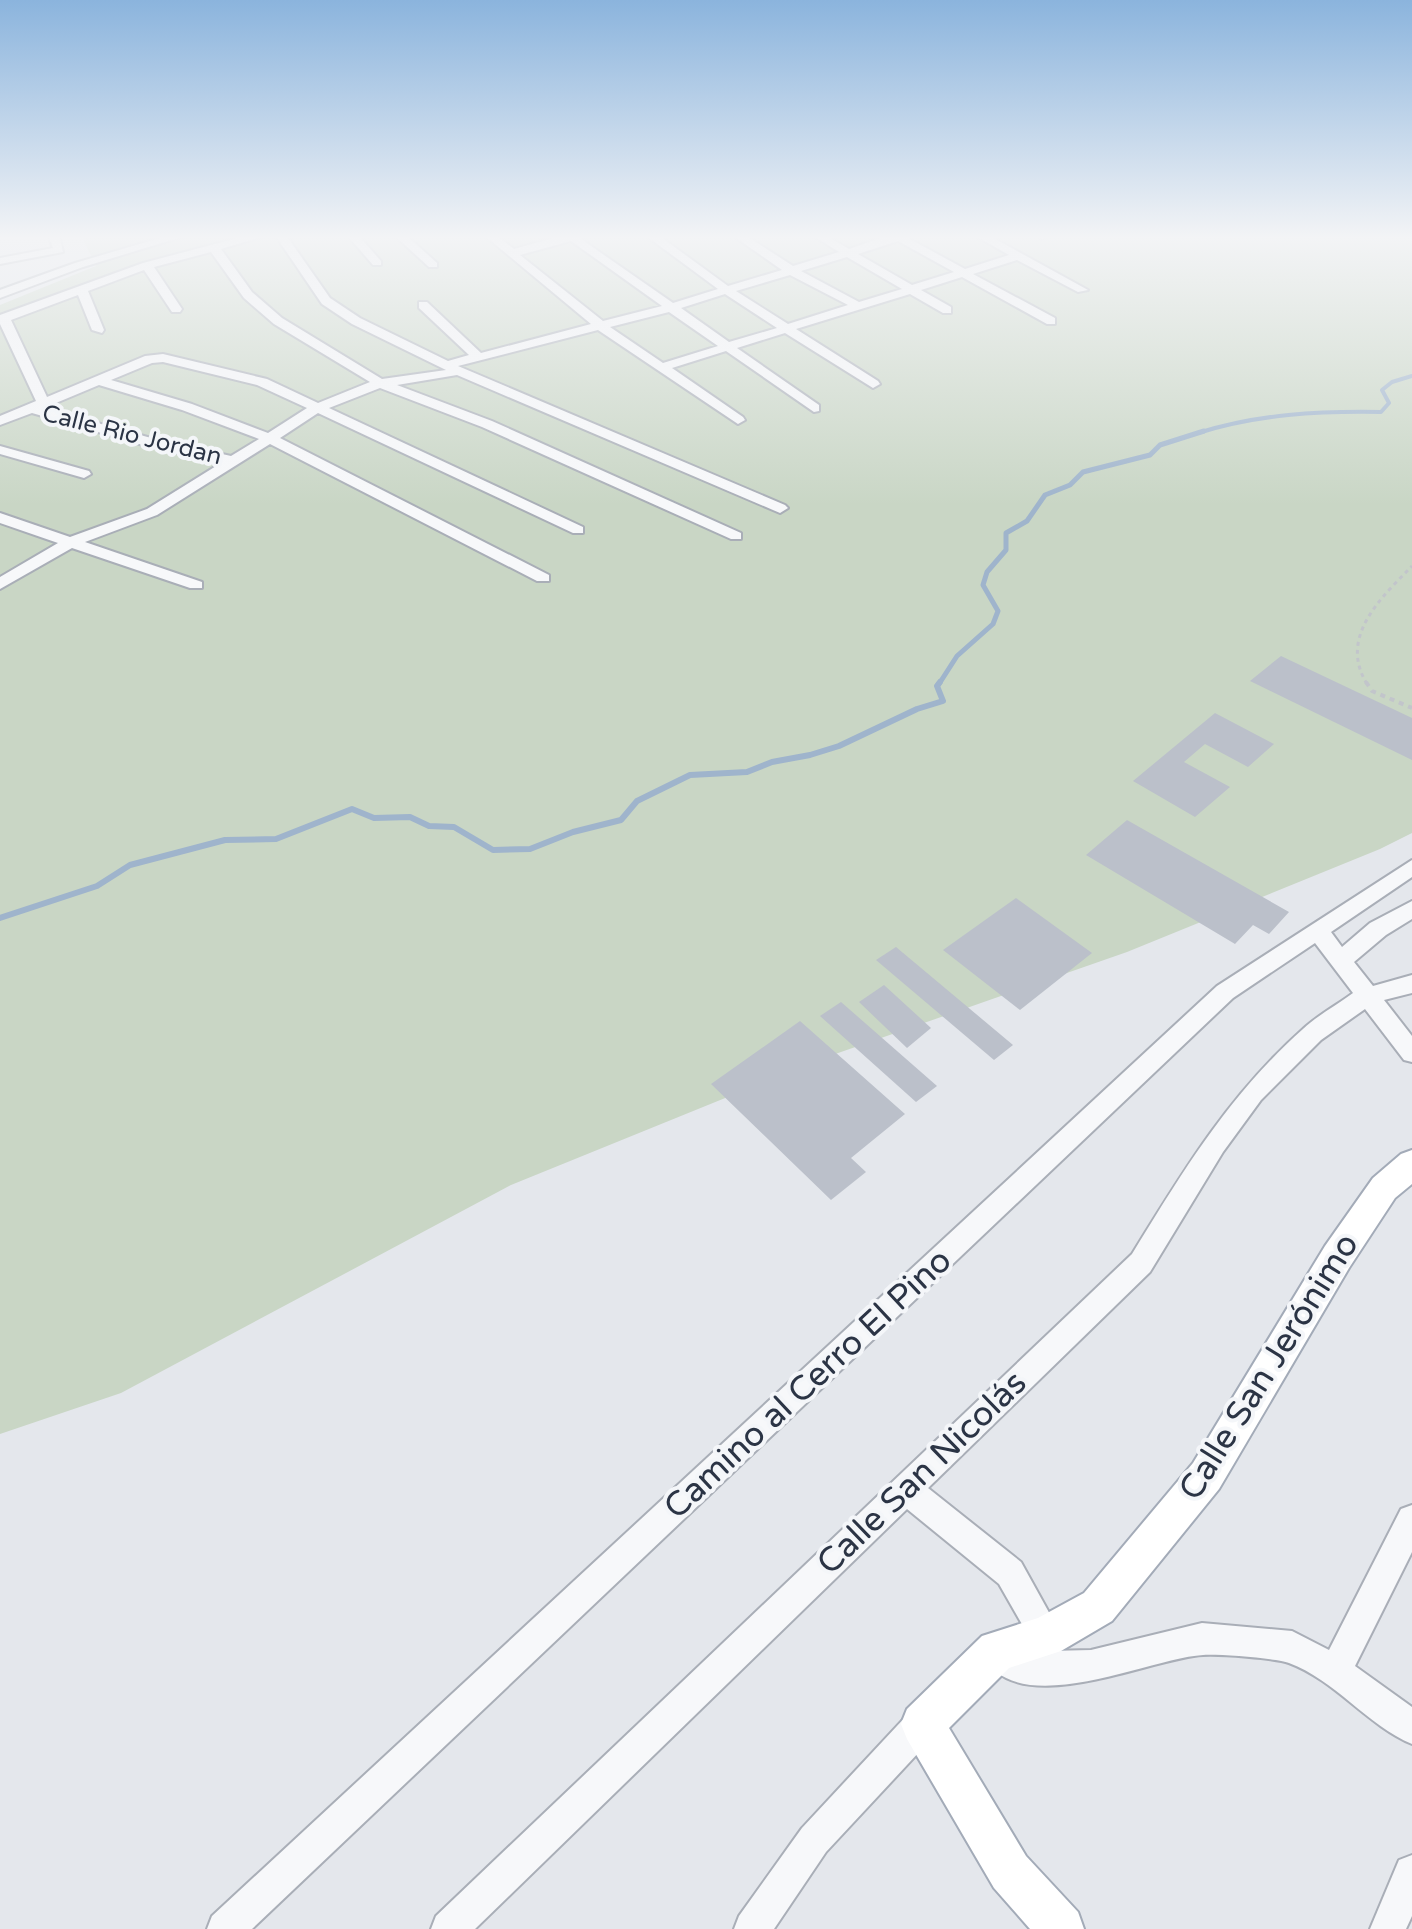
<svg xmlns="http://www.w3.org/2000/svg" width="1412" height="1929" font-family="'Varela Round',sans-serif">
  <style>
    .green { fill: #c9d6c5 }
    .lines { fill: none; stroke-linecap: round; stroke-linejoin: round }
    .stream-far2 { stroke: #9fb4cc; stroke-width: 4 }
    .stream-far1 { stroke: #9fb4cc; stroke-width: 5 }
    .stream { stroke: #9fb4cc; stroke-width: 6 }
    .building { fill: #bbc0ca }
    .minor-casing { stroke: #a9aeb7; stroke-width: 4 }
    .major-casing { stroke: #a3abb8; stroke-width: 4 }
    .path-far1 { stroke: #c2c5cb; stroke-width: 3; stroke-dasharray: 4 4; stroke-linecap: butt }
    .path { stroke: #c2c5cb; stroke-width: 4; stroke-dasharray: 5 5; stroke-linecap: butt }
    .minor { fill: #f7f8fa; fill-rule: evenodd }
    .major { fill: #fff; fill-rule: evenodd }
    .labels { text-anchor: middle; dominant-baseline: central; stroke-width: 8; stroke-linejoin: round; paint-order: stroke }
    .far-street-label { font-size: 24px; fill: #2b3445; stroke: #f4f6f9 }
    .near-street-label { font-size: 34px; fill: #2b3445; stroke: #f4f6f9 }
  </style>
  <rect width="100%" height="100%" fill="#e4e7ec"/>
  <path class="green" d="M81,235H1412V833L1380,849L1127,952L821,1059L511,1185L121,1393L0,1434V305L96,266Z"/>
  <g class="lines">
    <path class="stream-far2" d="M1198,433C1258,414 1318,411 1381,412L1389,403L1382,390L1392,382L1412,376"/>
    <path class="stream-far1" d="M939,684L957,656L993,624L998,611L983,585L987,572L1006,550V533L1027,521L1045,495L1070,485L1083,472L1150,455L1160,445L1204,431"/>
    <path class="stream" d="M0,918L97,886L130,865L225,840L276,839L352,809L374,818L410,817L429,826L454,827L493,850L530,849L573,832L621,820L637,801L690,775L747,772L772,762L810,755L839,746L917,709L943,701L937,686L940,682"/>
  </g>
  <g class="building">
    <path d="M1281,656L1412,718V760L1250,681Z"/>
    <path d="M1215,713L1274,744L1248,767L1205,744L1184,762L1230,787L1195,817L1133,781Z"/>
    <path d="M1127,820L1289,912L1269,934L1253,925L1235,944L1086,855Z"/>
    <path d="M1016,898L1092,953L1020,1010L943,950Z"/>
    <path d="M896,947L1013,1045L994,1060L876,960Z"/>
    <path d="M884,985L931,1028L907,1048L859,1002Z"/>
    <path d="M841,1002L937,1086L916,1102L820,1016Z"/>
    <path d="M800,1021L905,1114L851,1158L866,1172L831,1200L711,1084Z"/>
  </g>
  <g class="lines">
    <defs>
      <g id="minor">
        <path d="M48,235H59L63,252L0,264V258L53,248Z"/>
        <path d="M170,235H188L83,267L0,298V290L75,263Z"/>
        <path d="M249,235H268L221,249L252,292L282,318L382,379L446,370L352,324L322,304L275,235H286L330,298L360,318L448,361L469,355L419,308V302H427L481,353L591,324L484,235H496L514,249L564,235H588L581,239L673,303L718,289L645,235H658L728,286L782,270L732,235H745L793,266L839,252L812,235H825L849,249L889,235H912L908,238L965,269L1009,255L974,235H988L1088,290L1078,292L1017,260L973,274L1055,318V324H1047L962,277L921,290L951,307V313H943L910,294L796,329L878,381L880,384L873,388L785,333L737,348L819,405V411L814,412L726,351L672,368L743,417L745,420L738,424L598,330L458,366L785,505L788,508L780,513L457,375L397,385L492,421L741,533V539H731L482,427L380,388L329,408L583,527V533H573L318,413L280,438L549,575V581H537L270,444L157,515L85,542L202,582V588H190L72,548L0,589V577L58,543L0,523V513L70,537L147,509L221,463L143,445L32,413L0,425V416L36,401L0,324V315L143,263ZM571,241L662,306L603,321L520,255ZM898,241L954,272L912,285L858,254ZM211,252L244,298L274,324L370,382L318,403L267,379L163,354L145,356L47,397L11,320L78,295L92,330L102,333L104,330L88,291L144,270L172,312H180L182,309L154,267ZM847,257L902,289L859,302L801,271ZM790,275L848,305L788,324L736,291ZM725,294L777,328L729,342L681,308ZM669,312L718,346L663,363L610,327ZM163,362L257,385L307,408L268,433L192,404L111,380L152,363ZM99,385L182,410L259,439L231,456L151,438L44,408Z"/>
        <path d="M347,235H358L381,261V265H373Z"/>
        <path d="M394,235H406L437,263V267H429Z"/>
        <path d="M1036,235H1047V236L1042,239Z"/>
        <path d="M0,446L89,471L91,474L84,478L0,454Z"/>
        <path d="M1412,860V877L1331,932L1342,947L1370,923L1412,901V919L1386,935L1354,962L1373,986L1412,975V993L1384,1000L1412,1036V1062L1404,1060L1365,1009L1321,1040L1261,1100L1223,1152L1150,1272L928,1488L1021,1562L1062,1636L1057,1647L1049,1651L1091,1650L1202,1623L1292,1631L1329,1650L1401,1509L1412,1505V1552L1355,1666L1412,1707V1744C1367,1725 1335,1680 1289,1663C1275,1658 1219,1654 1203,1655C1149,1658 1012,1725 981,1651L986,1640L997,1635L1025,1652L1043,1651L1035,1647L999,1584L907,1509L475,1929H431L436,1916L1132,1254C1183,1171 1229,1095 1303,1029C1318,1015 1337,1005 1353,993L1315,943L1233,998L252,1929H207L212,1916L1217,986Z"/>
        <path d="M922,1707L934,1712L939,1724L934,1736L826,1852L774,1929H734L739,1916L802,1828L910,1712Z"/>
        <path d="M1412,1855V1916L1406,1929H1370L1399,1860Z"/>
      </g>
      <path id="major" d="M1412,1150V1184L1395,1198L1349,1268L1219,1489L1112,1621L1061,1651L1009,1668L949,1728L1026,1856L1078,1912L1084,1929H1030L994,1888L907,1739L901,1724L907,1709L982,1636L1038,1618L1084,1593L1193,1463L1325,1246L1373,1178L1401,1154Z"/>
    </defs>
    <use href="#minor" class="minor-casing"/>
    <use href="#major" class="major-casing"/>
    <path class="path-far1" d="M1367,684C1338,637 1381,598 1412,566"/>
    <path class="path" d="M1366,682L1372,691L1412,708"/>
    <use href="#minor" class="minor"/>
    <use href="#major" class="major"/>
  </g>
  <linearGradient id="sky" x2="0" y2="1"><stop stop-color="#8bb4dd"/><stop offset="0.47" stop-color="#f3f4f6"/><stop offset="1" stop-color="#f3f4f6" stop-opacity="0"/></linearGradient>
  <rect width="1412" height="505" fill="url(#sky)"/>
  <g class="labels">
    <g class="far-street-label">
      <text transform="translate(132 435) rotate(14)">Calle Rio Jordan</text>
    </g>
    <g class="near-street-label">
      <text transform="translate(1269 1367) rotate(-58)">Calle San Jerónimo</text>
      <text transform="translate(808 1384) rotate(-43)">Camino al Cerro El Pino</text>
      <text transform="translate(922 1473) rotate(-44)">Calle San Nicolás</text>
    </g>
  </g>
</svg>
